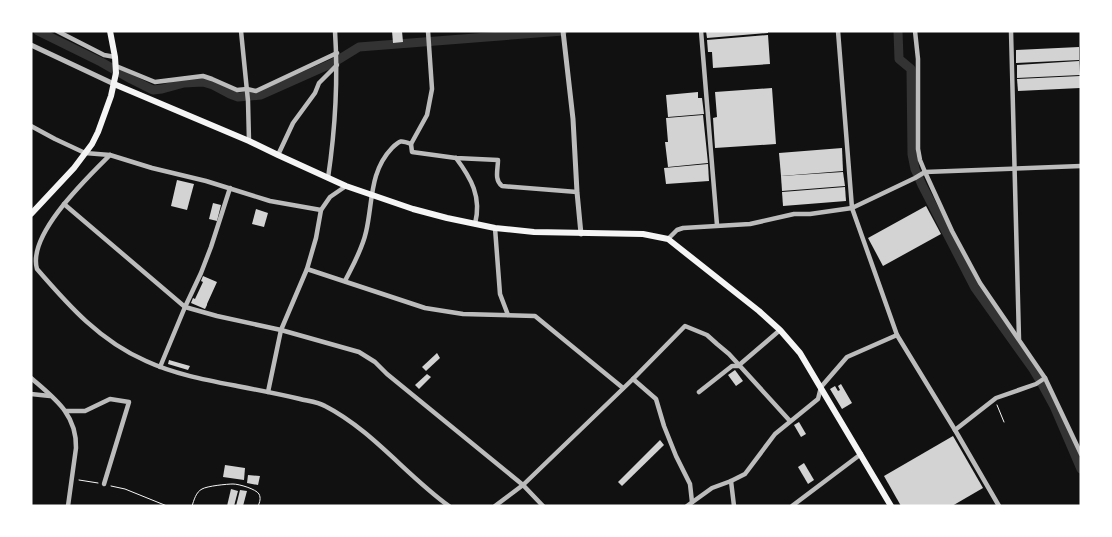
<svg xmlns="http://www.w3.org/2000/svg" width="1112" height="537" font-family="Commissioner,sans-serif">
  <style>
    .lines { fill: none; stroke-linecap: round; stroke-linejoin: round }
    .stream { stroke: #333; stroke-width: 2.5 }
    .canal { stroke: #333; stroke-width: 9 }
    .building { fill: #d3d3d3 }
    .path { stroke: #f5f5f5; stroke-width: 1 }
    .minor { stroke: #bcbcbc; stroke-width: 4.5 }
    .tertiary { stroke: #bcbcbc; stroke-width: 5 }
    .secondary { stroke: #f5f5f5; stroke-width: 6 }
  </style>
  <rect width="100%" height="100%" fill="#111"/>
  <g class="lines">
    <path class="stream" d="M554,32V31"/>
    <g class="canal">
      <path d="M38,31L101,62L131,79L153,90L162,89L184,83L203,82L213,85L230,94L238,97L261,95L333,63L359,47L563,31"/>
      <path d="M898,31L899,59L911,69L912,154L915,169L922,185L975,288L1033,369L1042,384L1054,406L1081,469"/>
    </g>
  </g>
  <g class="building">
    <path d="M392,31H402L403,42L393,43Z"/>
    <path d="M706,31H768V33L707,38Z"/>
    <path d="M768,35L770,64L713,68L712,52H708L707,40Z"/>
    <path d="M1079,47V60L1016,63V50Z"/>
    <path d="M1079,61L1080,75L1017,78V65Z"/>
    <path d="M1080,76V88L1018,91L1017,79Z"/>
    <path d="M772,88L776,144L715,148L713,118L717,117L715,92Z"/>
    <path d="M698,92V98H702L704,114L668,117L666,95Z"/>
    <path d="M703,115L708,163L668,167L665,142H668L666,118Z"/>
    <path d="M842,148L843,171L781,176L779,153Z"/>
    <path d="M708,164L709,181L666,184L664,168Z"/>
    <path d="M843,172L845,186L782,191L781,176Z"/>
    <path d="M177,180L194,184L187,210L171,206Z"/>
    <path d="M845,187L846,201L783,206L782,192Z"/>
    <path d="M213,203L221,205L217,221L209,219Z"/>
    <path d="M926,206L941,234L883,266L868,238Z"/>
    <path d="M256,209L268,213L264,227L252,224Z"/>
    <path d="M203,276L217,282L207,304V305L205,309L191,303L193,298L195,299L203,282L201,281Z"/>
    <path d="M437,353L440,358L426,371L422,367Z"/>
    <path d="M169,360L190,366L188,370L168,364Z"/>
    <path d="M735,370L743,381L736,386L728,375Z"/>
    <path d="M427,374L431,377L419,389L415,385Z"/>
    <path d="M841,384L852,403L842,409L830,389L835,386L838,391L840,390L838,386Z"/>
    <path d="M799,422L806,434L801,437L794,425Z"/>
    <path d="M953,436L983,488L952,506H901L884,476Z"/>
    <path d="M660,440L664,445L622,486L618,482Z"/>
    <path d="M804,463L814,480L808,484L798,467Z"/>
    <path d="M225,465L245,468L244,480L223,477Z"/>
    <path d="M248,475L260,476L258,485L247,483Z"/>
    <path d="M231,489L238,491L234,506H227Z"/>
    <path d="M240,490L247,491L243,506H236Z"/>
  </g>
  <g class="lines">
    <g class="path">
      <path d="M997,405L1004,422"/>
      <path d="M79,480L98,483"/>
      <path d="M111,486L125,489L167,506"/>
      <path d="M192,506C194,500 196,492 202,489C207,486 227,484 233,484C239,484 256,489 259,494C261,498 260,502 258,506"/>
    </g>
    <g class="minor">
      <path d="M57,31L104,55L115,57"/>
      <path d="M241,31L248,101L249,141"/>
      <path d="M701,31L717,225"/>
      <path d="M838,31L852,208L897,335L955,430L999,506"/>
      <path d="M915,31L918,59V149L920,160L925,172L952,231L980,283L1045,378L1081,454"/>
      <path d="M1011,31L1019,339"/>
      <path d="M116,66L155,82L203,76L212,79L237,90L247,89L256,91L337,53"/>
      <path d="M31,126L55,139L85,153L110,155L152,168L206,181L270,201L321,210"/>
      <path d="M411,144L412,152L456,158L498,160C498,169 494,180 502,186L577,192"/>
      <path d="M110,155C87,178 27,235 37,269C69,306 100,341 146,361C174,374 206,380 237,386C258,390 279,394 300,399C308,401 318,402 325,406C372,430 407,476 449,506"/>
      <path d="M278,155L293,123L315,93L319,83L337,65"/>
      <path d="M456,158C471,178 482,197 475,224"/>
      <path d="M328,178C335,131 338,78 335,31"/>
      <path d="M64,204L185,307L217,316L281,330L359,352L375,362L387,374L523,485L543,506"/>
      <path d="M495,228L500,294L508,315"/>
      <path d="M668,239L677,230L683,228L750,224L794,214H810L852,208L915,178L925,172L1081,166"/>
      <path d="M307,269L425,308L463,314L535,316L623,388"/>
      <path d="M345,281C353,265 362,250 366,232C373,203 369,172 392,148C400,140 401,140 411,144L427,115L432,89L428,31"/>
      <path d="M160,367L185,307L201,273L211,247L230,188"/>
      <path d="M31,378C54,398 77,414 76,448L68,506"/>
      <path d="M633,379L656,399L664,426L676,456L690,484L692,502"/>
      <path d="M268,392L281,330L307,269L316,238L321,210L330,197L346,186"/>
      <path d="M699,392L732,366H738L780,330"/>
      <path d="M31,394L50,396"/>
      <path d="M66,411H85L110,399L129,402L104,484"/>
      <path d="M955,430L996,398L1036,384L1045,378"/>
      <path d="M731,481L734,506"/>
      <path d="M495,506L523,485L633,379L685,326L707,335L717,344L729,354L790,421"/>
      <path d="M687,506L712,488L731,481L745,474L775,434L818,399L821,387L847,357L897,335"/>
      <path d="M792,506L861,454"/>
    </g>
    <g class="tertiary">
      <path d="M563,31L573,119L577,192L581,234"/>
      <path d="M31,45L114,84"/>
    </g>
    <g class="secondary">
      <path d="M114,84L249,141L278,155L346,186L413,209L447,218L495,228L534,232L643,234L668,239L759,311L780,330L800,353L891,506"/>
      <path d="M31,214L74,168L92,144L98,132L111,96L116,73L115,57L110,31"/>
    </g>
  </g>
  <rect width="1112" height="537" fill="none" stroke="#ffffff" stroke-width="65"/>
</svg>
